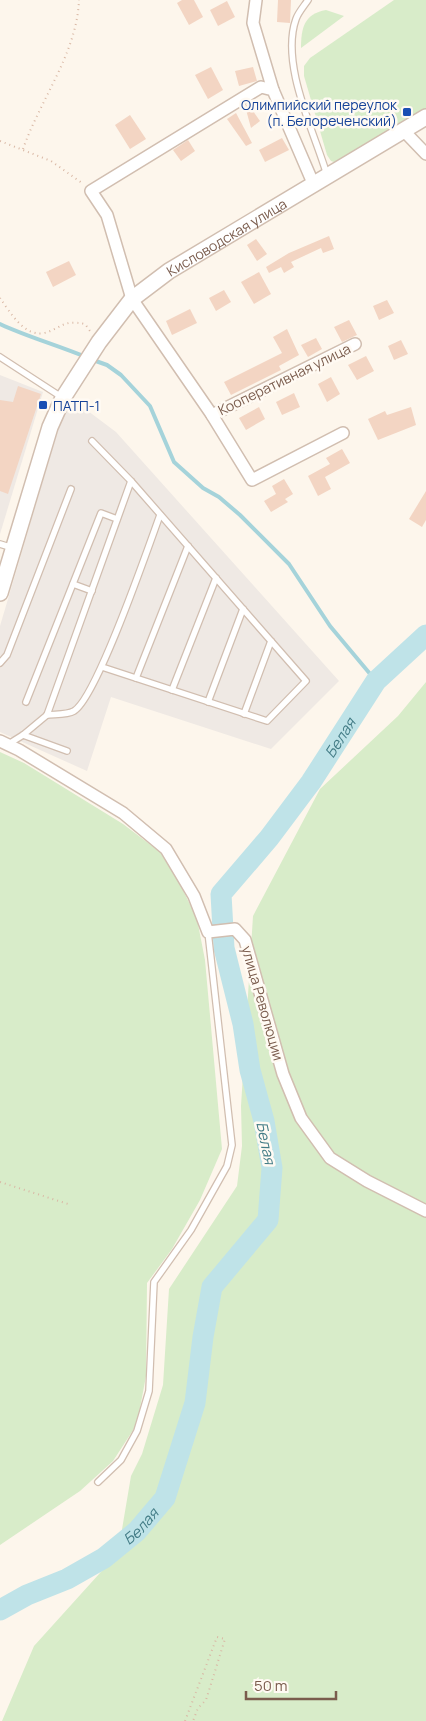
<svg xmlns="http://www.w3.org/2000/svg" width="426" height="1721" font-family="Manrope,sans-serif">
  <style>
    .industrial { fill: #efe9e4 }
    .green { fill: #d8ecc9 }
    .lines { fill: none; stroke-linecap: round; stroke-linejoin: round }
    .stream { stroke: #a5d3da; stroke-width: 4 }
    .river { stroke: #bfe3e8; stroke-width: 21 }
    .building { fill: #f3d5c3 }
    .service-casing { stroke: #d1beb0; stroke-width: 8 }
    .minor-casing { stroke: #d1beb0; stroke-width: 14 }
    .tertiary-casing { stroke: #d1beb0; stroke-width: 18 }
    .path { stroke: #d9b8a5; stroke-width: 2; stroke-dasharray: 1 4; stroke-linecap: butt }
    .service { stroke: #fff; stroke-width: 5.5 }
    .minor { stroke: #fff; stroke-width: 11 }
    .tertiary { stroke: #fff; stroke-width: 15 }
    .transit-dot { fill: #1a4fb4; stroke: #fffaf3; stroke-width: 2 }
    .labels { text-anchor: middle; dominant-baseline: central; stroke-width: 5; stroke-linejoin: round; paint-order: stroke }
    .transit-label { font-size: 14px; fill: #164399; stroke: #fffaf3; text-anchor: end }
    .street-label { font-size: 14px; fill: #7a5c4d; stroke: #fffaf3 }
    .water-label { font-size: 15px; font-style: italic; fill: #437c86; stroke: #fffaf3 }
  </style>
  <rect width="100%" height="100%" fill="#fdf6ec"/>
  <g class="industrial">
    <path d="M0,375L43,392L0,534Z"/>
    <path d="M66,403L88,411L116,432L339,681L271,749L111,697L87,771L0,732V626Z"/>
  </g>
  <g class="green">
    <path d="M394,0H426V110L337,163L331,161L327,155L304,76V66L310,58Z"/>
    <path d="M326,10L344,16L301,48C301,28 304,14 326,10Z"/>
    <path d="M426,682V1721H2L34,1646L118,1553L131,1476L142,1454L163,1385L169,1289L237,1186L242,1146L241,1106L253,916L320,789L398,716Z"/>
    <path d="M0,752L24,763L123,824L160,852L180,884L197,919L205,960L222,1149L200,1200L172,1249L147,1283L146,1376L137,1424L113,1461L80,1491L0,1545Z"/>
  </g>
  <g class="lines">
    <g class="stream">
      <path d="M0,324C28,337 57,345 86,357"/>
      <path d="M93,360L107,365L121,375L150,406L174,462L203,488L219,497L240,515L289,564L330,626L376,681"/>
    </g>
    <path class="river" id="s1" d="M0,1610L27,1595L67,1579L104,1558L137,1531L165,1498L195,1403L203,1337L212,1287L268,1220L272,1168L264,1121L250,1070L243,1024L224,948L221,894L269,838L311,782L376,681L426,635"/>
  </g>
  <g class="building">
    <path d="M182,0H194L203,17L189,25L177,3Z"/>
    <path d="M278,0H291L290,23L277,22Z"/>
    <path d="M227,1L235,17L218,26L210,10Z"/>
    <path d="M211,67L223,90L208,99L195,75Z"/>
    <path d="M253,67L257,81L239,86L235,71Z"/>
    <path d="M248,104L260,121L251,128L245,106Z"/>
    <path d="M236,113L252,143L246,146L227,119Z"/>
    <path d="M130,115L146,139L130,149L115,125Z"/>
    <path d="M282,138L289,150L265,162L259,150Z"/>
    <path d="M188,140L195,151L181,161L173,150Z"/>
    <path d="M329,236L334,249L323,253L321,248L291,262L294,267L284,273L281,267L269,273L266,267L289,253Z"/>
    <path d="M256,239L267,254L257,261L247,245Z"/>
    <path d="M69,261L76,275L53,287L46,272Z"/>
    <path d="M259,272L271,294L254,304L241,282Z"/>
    <path d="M224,290L231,302L216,311L209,298Z"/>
    <path d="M387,300L394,313L379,320L373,306Z"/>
    <path d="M190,309L197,323L172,335L166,321Z"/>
    <path d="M349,320L357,335L342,342L334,327Z"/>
    <path d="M287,329L299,355L279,366L281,370L231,395L224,382L282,353L273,337Z"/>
    <path d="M316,338L322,349L308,357L301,345Z"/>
    <path d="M401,340L408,354L394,360L388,346Z"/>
    <path d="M366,356L374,371L357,380L348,365Z"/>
    <path d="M331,377L340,394L327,402L318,384Z"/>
    <path d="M18,386L41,394L8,494L0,491V400L13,402Z"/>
    <path d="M294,393L300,407L282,415L276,402Z"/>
    <path d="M259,407L265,419L246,430L239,418Z"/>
    <path d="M411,407L416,425L378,440L368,419L385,411L387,415Z"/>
    <path d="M342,449L350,463L325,477L331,489L318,496L308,476L330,464L326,458Z"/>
    <path d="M284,479L293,494L285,499L288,502L271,512L264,501L276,494L272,486Z"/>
    <path d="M426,491V520L422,527L409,519Z"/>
  </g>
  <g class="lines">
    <defs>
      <g id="service">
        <path d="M308,0C304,6 298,13 296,19C280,64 314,131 327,175"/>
        <path d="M0,357L63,398"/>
        <path d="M92,441L131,481L306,681L267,721L102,667"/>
        <path d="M0,544L13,548"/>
        <path d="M73,584L92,591"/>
        <path d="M0,663L7,655L71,489"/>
        <path d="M136,678L188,546"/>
        <path d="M172,690L216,578"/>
        <path d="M26,702L101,513L117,519"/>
        <path d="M208,702L243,609"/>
        <path d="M244,714L271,641"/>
        <path d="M47,715C55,714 67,715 74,711C97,697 148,548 160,515"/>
        <path d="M23,735L67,751"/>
        <path d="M7,745L23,735L47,715L131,481"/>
        <path d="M98,1482L121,1460L137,1431L149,1391L154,1282L191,1230L227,1166L232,1145L208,932"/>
      </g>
      <g id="minor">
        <path d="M256,0L253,23L273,90"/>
        <path d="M403,130L426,154"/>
        <path d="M313,183L273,90L261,87L91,191L107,215L132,299L212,415L252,480L343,433"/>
        <path d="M212,415L355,344"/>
        <path d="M0,741L19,750L123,813L166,849L194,896L208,932L235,929L245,940L283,1074L301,1118L330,1158L367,1181L426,1211"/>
      </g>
      <g id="tertiary">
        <path id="s2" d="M0,593L50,427L63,398L99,342L132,299L169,271L426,117"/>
      </g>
    </defs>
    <use href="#service" class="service-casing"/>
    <use href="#minor" class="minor-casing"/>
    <use href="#tertiary" class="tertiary-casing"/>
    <g class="path">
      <path d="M0,141L51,161L82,183"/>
      <path d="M23,149C40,100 77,53 79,0"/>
      <path d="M0,298C10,312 24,337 44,333C61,329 62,319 85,324L90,331"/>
      <path d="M0,1182L68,1204"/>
      <path d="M185,1721L217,1637L225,1639L206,1700L198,1708L193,1721"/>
    </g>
    <use href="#service" class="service"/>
    <use href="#minor" class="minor"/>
    <use href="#tertiary" class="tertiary"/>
  </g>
  <g class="transit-dot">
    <rect x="402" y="107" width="10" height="10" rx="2.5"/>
    <rect x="38" y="400" width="10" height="10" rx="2.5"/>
  </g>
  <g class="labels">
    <g class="transit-label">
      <text x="397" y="104">Олимпийский переулок<tspan x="397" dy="16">(п. Белореченский)</tspan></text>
      <text x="53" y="405" text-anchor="start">ПАТП-1</text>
    </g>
    <g class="street-label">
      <text stroke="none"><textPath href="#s2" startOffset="439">Кисловодская улица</textPath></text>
      <text transform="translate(284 379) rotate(-26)">Кооперативная улица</text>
      <text transform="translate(263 1003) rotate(74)">улица Революции</text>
    </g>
    <g class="water-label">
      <text stroke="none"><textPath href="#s1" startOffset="1035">Белая</textPath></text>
      <text transform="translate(266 1143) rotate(78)">Белая</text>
      <text stroke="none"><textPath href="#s1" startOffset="165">Белая</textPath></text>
    </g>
  </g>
  <path d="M246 1691v8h90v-8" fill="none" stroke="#7a5c4d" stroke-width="2.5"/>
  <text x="254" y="1691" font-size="15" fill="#7a5c4d" stroke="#fffaf3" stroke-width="4" paint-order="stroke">50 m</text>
</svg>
